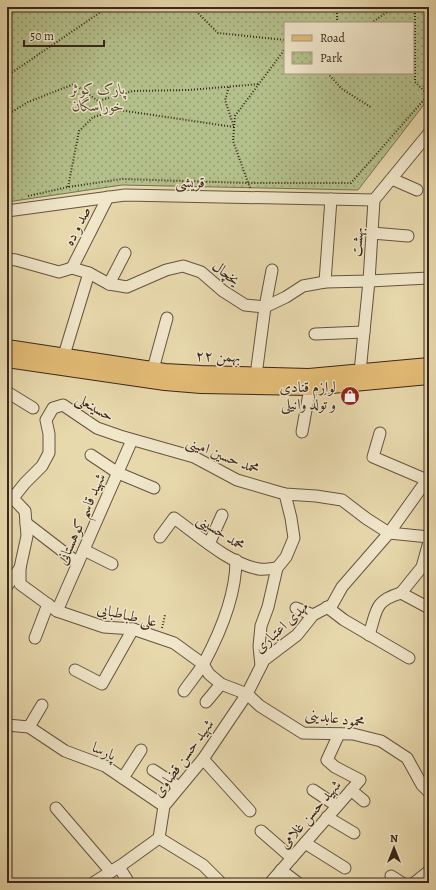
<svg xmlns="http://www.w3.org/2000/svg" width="436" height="890" font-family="Alegreya,Amiri,serif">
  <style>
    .park { fill: url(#park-dots); stroke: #767453; fill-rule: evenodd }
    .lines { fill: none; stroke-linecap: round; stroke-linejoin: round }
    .minor-casing { stroke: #655440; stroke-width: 13 }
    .major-casing { stroke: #39271b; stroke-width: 16 }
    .path { stroke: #39271b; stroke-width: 2; stroke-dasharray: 1 2; stroke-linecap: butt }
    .minor { stroke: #f0e6ca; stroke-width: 11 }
    .major { stroke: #e4bc76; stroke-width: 14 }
    .labels { text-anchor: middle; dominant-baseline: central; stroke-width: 3; stroke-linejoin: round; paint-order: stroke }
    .park-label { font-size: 15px; font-style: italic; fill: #584d37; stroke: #f0e6ca }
    .street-label { font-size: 15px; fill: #39271b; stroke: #f0e6ca }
    .poi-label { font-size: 15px; fill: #39271b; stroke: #f0e6ca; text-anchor: end }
  </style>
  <defs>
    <pattern id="park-dots" width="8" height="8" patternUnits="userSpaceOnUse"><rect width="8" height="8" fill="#b4c08b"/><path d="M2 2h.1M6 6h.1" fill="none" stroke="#939c71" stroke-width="1.8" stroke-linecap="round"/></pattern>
  </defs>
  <rect width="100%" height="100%" fill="#e8d9ad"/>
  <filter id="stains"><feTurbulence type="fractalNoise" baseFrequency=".005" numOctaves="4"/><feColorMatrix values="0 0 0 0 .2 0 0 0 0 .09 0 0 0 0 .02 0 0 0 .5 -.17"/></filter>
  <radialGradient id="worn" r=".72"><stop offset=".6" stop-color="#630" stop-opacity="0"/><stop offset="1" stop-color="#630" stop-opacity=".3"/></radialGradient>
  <path class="park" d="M19,7H429V98L358,190L122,185L7,202V18ZM285,23H413V73H285Z"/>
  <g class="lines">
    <defs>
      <g id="minor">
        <path d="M392,179L417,190"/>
        <path d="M7,211L125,195L374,200"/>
        <path d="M372,233L408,236"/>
        <path d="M7,259L16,260L59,272L72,268L89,273L109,284L127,287L166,270L183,266L201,272L223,291L245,305L265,307L286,297L303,286L325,282L369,281L429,278"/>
        <path d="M72,268L108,197"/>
        <path d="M325,282L331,199"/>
        <path d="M109,284L125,253"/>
        <path d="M315,334L364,332"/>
        <path d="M64,355L89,273"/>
        <path d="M153,369L167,318"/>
        <path d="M360,372L369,281L374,200L429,133"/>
        <path d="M256,375L265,307L272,270"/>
        <path d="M7,392L33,408"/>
        <path d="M302,432L310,388"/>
        <path d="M380,433L373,457L427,480"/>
        <path d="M91,455L118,473L154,488"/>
        <path d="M7,492L25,511L27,536L20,568V584L57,611L104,627L133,629L174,643L203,664L209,674L221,684L247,694L260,706L303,733L353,734L381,741L407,758L422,785L429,792"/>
        <path d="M13,498L25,483L42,466L49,453V434L46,420L53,408L63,405L97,428L120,436L194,457L237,480L285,494L316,496L342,500L367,519L389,533L429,537"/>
        <path d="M26,523L78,563"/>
        <path d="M160,537L174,518C198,535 229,564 259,569C265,570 272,568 277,568"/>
        <path d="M209,544L222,515"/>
        <path d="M84,550L112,564"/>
        <path d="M7,586L20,568"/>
        <path d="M401,593L422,567L429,542"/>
        <path d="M327,607L344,620L409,658"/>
        <path d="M296,608L313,615"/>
        <path d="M57,611L132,440"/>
        <path d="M369,635C377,610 374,601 401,593L429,608"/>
        <path d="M35,638L48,604"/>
        <path d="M261,666L259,646L261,626L268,607L277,568L286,557L294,538L291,518L285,494"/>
        <path d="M75,670L102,684L133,629"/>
        <path d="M184,691C190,682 198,673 204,663C220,633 236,594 236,560"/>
        <path d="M206,702L221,684"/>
        <path d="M7,725L29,727L65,751L105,766L164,806"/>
        <path d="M29,727L42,705"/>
        <path d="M203,759L250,811"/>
        <path d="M153,770L179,787"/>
        <path d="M123,778L141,750"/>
        <path d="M313,790L337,806"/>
        <path d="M351,790L364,801"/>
        <path d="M56,808L111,872"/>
        <path d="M327,817L354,833"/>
        <path d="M261,831L292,858"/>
        <path d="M159,838L203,865L221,883"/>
        <path d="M305,843L345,868"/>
        <path d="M119,867L129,883"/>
        <path d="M281,870L298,883"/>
        <path d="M391,876L402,883"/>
        <path d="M93,883L123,864L159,838L164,806L203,759L247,694L264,660L297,635L313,615L332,605L342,587L389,533L429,477"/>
        <path d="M270,883L360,780L335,767L327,760L339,734"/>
        <path d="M414,883L429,871"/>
      </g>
      <g id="major">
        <path d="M7,347L165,371L201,373L309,376L429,365"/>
        <path d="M7,360L165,383L201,386L310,388L429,377"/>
      </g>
    </defs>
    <use href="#minor" class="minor-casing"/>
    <use href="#major" class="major-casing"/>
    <g class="path">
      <path d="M192,7L218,33L285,40"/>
      <path d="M415,7V82L428,95"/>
      <path d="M337,23V7"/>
      <path d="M371,23L395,7"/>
      <path d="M330,73L329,75L342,89L372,108"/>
      <path d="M7,76L108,7"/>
      <path d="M7,126L12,112L28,102L74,84L98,101L133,91L189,90L259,84"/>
      <path d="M68,187L79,131L93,117L119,110L234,127L225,100L229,87"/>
      <path d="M250,188L233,141L235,116L285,49"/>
      <path d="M28,196L68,187L122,179L248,183H351L429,94"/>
      <path d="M162,628L165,615"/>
    </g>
    <use href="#minor" class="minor"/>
    <use href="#major" class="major"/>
  </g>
  <defs>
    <symbol id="shop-disc" viewBox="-11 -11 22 22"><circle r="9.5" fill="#8f2418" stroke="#f0e6ca"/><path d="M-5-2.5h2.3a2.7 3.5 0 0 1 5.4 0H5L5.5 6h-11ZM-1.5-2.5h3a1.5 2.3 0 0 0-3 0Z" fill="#fff"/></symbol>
  </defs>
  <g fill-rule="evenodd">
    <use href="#shop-disc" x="339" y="385" width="22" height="22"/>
  </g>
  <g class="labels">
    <g class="park-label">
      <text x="98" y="89">پارک کوثر<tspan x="98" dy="17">خوراسگان</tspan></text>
    </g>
    <g class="street-label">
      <text transform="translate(190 182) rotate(1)">قریشی</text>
      <text transform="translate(77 226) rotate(-63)">صد و ده</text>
      <text transform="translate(357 242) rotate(-86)">بهشت</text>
      <text transform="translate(226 273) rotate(37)">یخچال</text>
      <text transform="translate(218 356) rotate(2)">۲۲ بهمن</text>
      <text transform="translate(95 407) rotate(30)">حسینعلی</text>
      <text transform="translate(223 455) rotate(22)">محمد حسین امینی</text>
      <text transform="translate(81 519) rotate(-66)">شهید قاسم کوهستانی</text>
      <text transform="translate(221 532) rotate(33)">محمد حسینی</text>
      <text transform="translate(127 615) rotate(13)">علی طباطبایی</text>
      <text transform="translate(281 627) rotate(-43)">مهدی اعتباری</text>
      <text transform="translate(335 718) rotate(8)">محمود عابدینی</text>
      <text transform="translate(104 751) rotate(24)">پارسا</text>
      <text transform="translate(183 758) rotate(-54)">شهید حسن قضاوی</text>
      <text transform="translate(310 814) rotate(-49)">شهید حسن غلامی</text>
    </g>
    <g class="poi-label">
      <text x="336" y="387">لوازم قنادی<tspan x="336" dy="17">و تولد وانیلی</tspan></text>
    </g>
  </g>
  <rect width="436" height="890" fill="none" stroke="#e8d9ad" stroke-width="24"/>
  <rect x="8" y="8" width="420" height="874" fill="none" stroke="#39271b" stroke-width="2"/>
  <rect x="12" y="12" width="412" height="866" fill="none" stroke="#39271b"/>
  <rect x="284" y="22" width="130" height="52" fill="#f0e6ca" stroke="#a79a84"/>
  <rect x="292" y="35" width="20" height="6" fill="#e4bc76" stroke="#a79a84"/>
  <text x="320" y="42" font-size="12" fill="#39271b">Road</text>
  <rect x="292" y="52" width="20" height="12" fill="url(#park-dots)" stroke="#a79a84"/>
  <text x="320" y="62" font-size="12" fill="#39271b">Park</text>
  <g transform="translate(394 848)" stroke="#f0e6ca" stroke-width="3" paint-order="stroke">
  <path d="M0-3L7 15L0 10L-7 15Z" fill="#39271b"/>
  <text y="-6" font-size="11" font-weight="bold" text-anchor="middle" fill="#39271b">N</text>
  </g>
  <path d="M24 40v6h80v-6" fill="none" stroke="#39271b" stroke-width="2"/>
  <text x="30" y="40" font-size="12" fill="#39271b" stroke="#f0e6ca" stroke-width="3" paint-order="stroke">50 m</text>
  <rect width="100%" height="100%" filter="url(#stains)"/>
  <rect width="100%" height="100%" fill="url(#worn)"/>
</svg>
